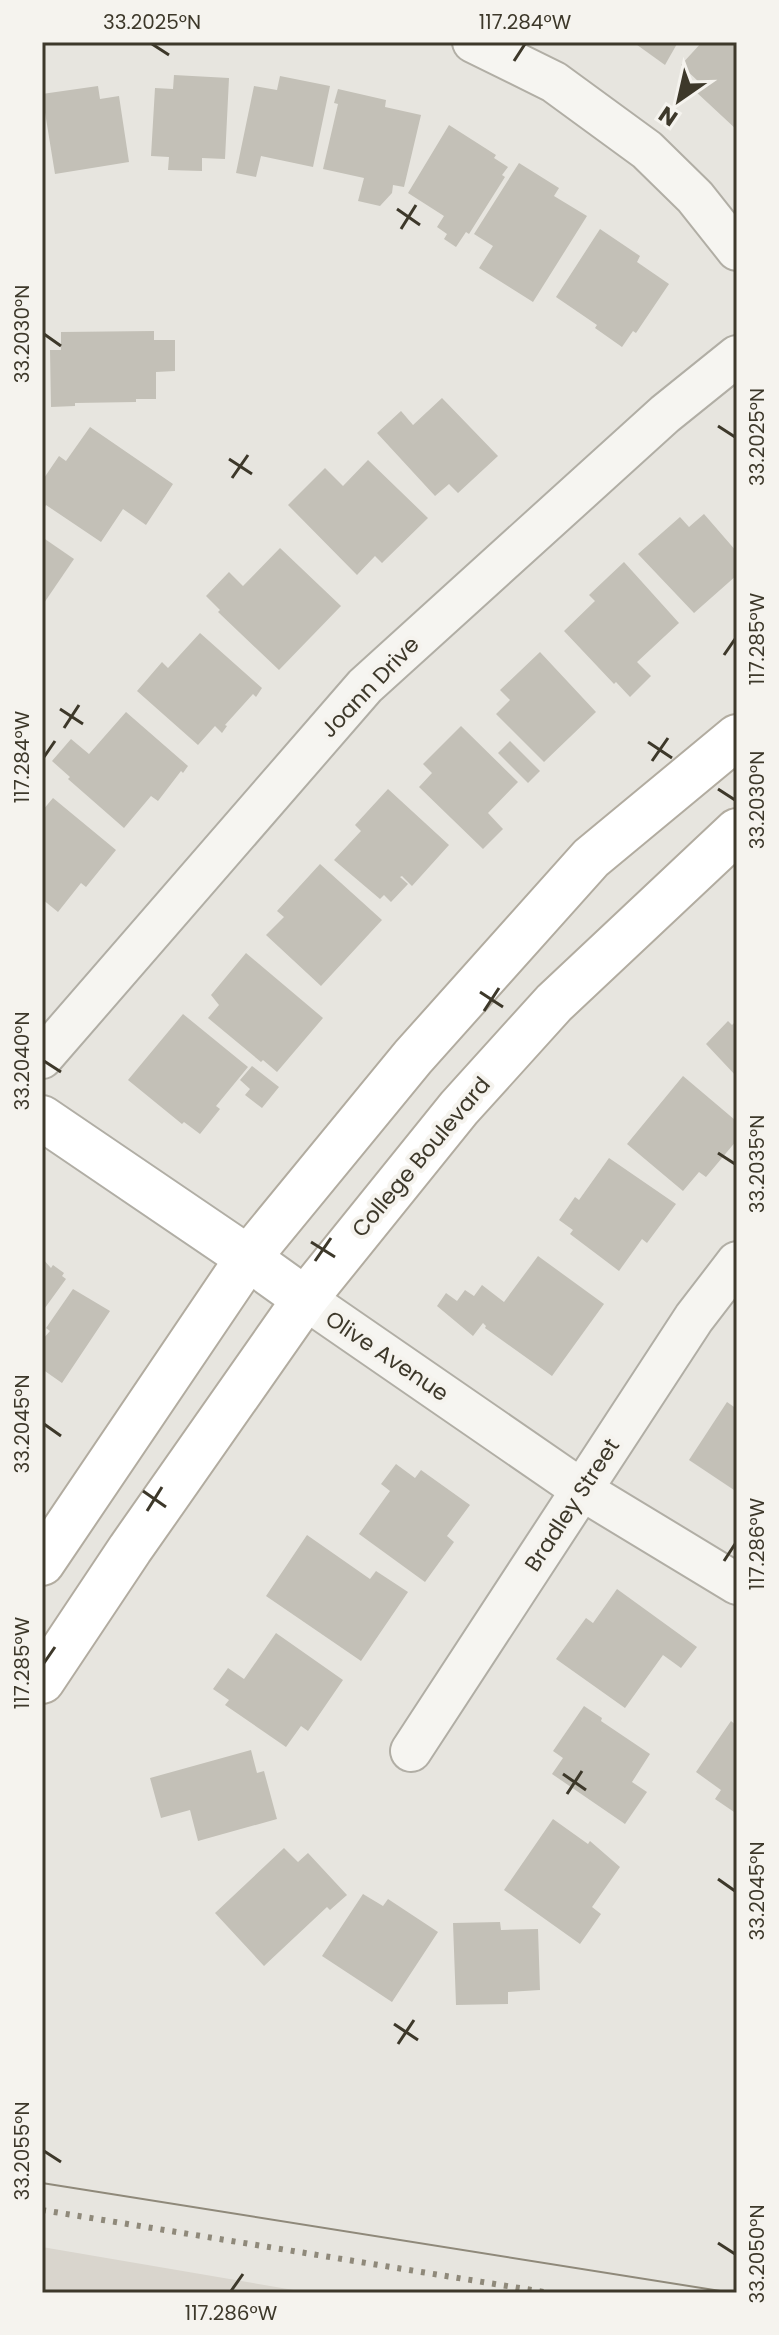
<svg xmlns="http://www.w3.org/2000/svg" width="779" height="2335" font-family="Poppins,sans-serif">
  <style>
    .built { fill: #d9d5cd }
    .building { fill: #c3c0b7 }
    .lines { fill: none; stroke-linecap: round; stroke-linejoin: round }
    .minor-casing { stroke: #b1aea5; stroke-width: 44 }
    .secondary-casing { stroke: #b1aea5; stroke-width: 48 }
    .primary-casing { stroke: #b2aca0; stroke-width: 48 }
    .minor { stroke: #f6f5f1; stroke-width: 40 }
    .secondary { stroke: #fff; stroke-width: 44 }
    .primary { stroke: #fff; stroke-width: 44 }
    .tram { stroke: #8f897a; stroke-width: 2 }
    .rail { stroke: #8f897a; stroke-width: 6; stroke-dasharray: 4 8; stroke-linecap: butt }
    .ticks { fill: none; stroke: #3d382a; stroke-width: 3 }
    .labels { text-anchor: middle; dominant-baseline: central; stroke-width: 8; stroke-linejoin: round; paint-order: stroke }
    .street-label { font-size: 22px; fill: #3d382a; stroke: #f5f3ee }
    .neatline { fill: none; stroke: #3d382a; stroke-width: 3 }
    .ticks-label { font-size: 20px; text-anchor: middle; fill: #3d382a }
  </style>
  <rect width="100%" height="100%" fill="#e7e5df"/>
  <path class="built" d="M42,2247L311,2293H42Z"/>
  <g class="building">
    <path d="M633,42H678L665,65Z"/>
    <path d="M702,42H737V130L694,90L700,83L681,65Z"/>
    <path d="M174,75L229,78L225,159L202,158V171L168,170L169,157L151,156L155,88L173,89Z"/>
    <path d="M280,76L330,86L313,167L261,156L256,177L236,173L254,86L277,90Z"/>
    <path d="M98,86L100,99L119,96L129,162L55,174L42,94Z"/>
    <path d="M338,89L386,100L385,107L421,115L404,187L393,185L392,193L380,206L358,201L364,178L323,169L338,104L334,103Z"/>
    <path d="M449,125L496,155L494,158L508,167L502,175L505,177L469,234L466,232L456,247L444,239L447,234L437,227L444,216L408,193Z"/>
    <path d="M519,163L559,188L554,196L587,216L533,302L479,268L493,246L474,234Z"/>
    <path d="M600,229L640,256L637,262L669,284L636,333L633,331L622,347L595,328L597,325L556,297Z"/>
    <path d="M154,331V340H175V371L156,372V399H136V402L75,403V406L51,407L50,350H61V332Z"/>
    <path d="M442,398L498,456L458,493L449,484L435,496L377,433L401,411L413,425Z"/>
    <path d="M90,427L173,484L146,525L123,509L101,542L46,505L45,507L42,505V481L59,456L66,461Z"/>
    <path d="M368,460L428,518L382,563L375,556L357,575L288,505L325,468L343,486Z"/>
    <path d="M704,514L737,552V575L694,613L638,554L680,517L689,527Z"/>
    <path d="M42,537L74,559L44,603L42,602Z"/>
    <path d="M280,548L341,606L279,670L218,612L220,610L206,596L229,572L243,586Z"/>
    <path d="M624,562L679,623L637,662L651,676L630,697L616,682L614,684L564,631L595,601L589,595Z"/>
    <path d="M200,633L262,688L256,697L253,694L225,725L227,726L222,733L215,726L198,745L137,691L162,662L168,668Z"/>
    <path d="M540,652L596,712L544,762L496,714L510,700L500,690Z"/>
    <path d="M126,712L188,766L183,773L181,771L158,801L151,796L124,828L68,779L70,777L52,761L71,739L89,754Z"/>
    <path d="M461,726L518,782L488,813L503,829L483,849L419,787L432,773L423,764Z"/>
    <path d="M510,741L540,771L528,783L498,753Z"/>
    <path d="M388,789L449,845L412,886L402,876L400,877L408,884L391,902L384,895L380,899L334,860L361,831L355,825Z"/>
    <path d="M53,798L116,850L86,887L81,883L58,912L42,899V811Z"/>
    <path d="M320,864L382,920L321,986L266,935L284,917L277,911Z"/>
    <path d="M246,953L323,1018L277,1072L263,1060L261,1062L208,1018L219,1005L211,995Z"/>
    <path d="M183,1014L248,1067L216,1106L220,1109L200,1134L184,1122L182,1124L128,1080Z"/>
    <path d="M737,1020V1077L706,1044L728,1021L732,1025Z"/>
    <path d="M252,1066L279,1087L262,1108L245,1095L250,1089L240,1080Z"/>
    <path d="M683,1076L735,1120L737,1117V1140L706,1177L699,1172L683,1191L627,1144Z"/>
    <path d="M609,1158L676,1204L647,1243L642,1239L619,1271L570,1234L573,1230L559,1220L575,1197L579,1200Z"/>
    <path d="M538,1256L604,1304L552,1376L485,1328L486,1326L483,1323L473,1336L437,1306L446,1293L457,1301L465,1290L474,1296L482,1285L504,1302Z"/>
    <path d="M42,1258L51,1268L53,1265L64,1273L62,1276L66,1279L42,1312Z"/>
    <path d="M73,1289L110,1311L62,1383L42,1369V1340L50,1331L46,1328Z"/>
    <path d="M727,1402L737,1409V1492L689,1460Z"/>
    <path d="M396,1464L415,1478L421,1470L470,1505L447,1536L454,1542L425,1582L359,1534L390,1491L381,1484Z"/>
    <path d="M307,1535L370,1579L376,1571L408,1592L361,1661L266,1596Z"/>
    <path d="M617,1589L697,1647L681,1668L663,1655L625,1708L556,1659L586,1618L593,1623Z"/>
    <path d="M276,1633L343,1680L308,1731L301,1726L286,1747L225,1705L229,1700L213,1689L228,1668L244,1679Z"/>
    <path d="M584,1706L602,1718L601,1721L650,1754L632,1782L647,1792L625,1824L552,1774L563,1758L553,1751Z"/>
    <path d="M731,1721L737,1726V1814L715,1799L721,1790L696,1772Z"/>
    <path d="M251,1750L257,1773L264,1771L277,1819L198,1841L190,1810L161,1818L150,1778Z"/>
    <path d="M553,1819L588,1844L590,1841L620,1867L592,1907L601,1914L580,1944L504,1890Z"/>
    <path d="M284,1848L298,1862L308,1853L347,1895L330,1910L327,1907L264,1966L215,1913Z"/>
    <path d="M363,1894L383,1906L388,1899L438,1932L392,2002L322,1956Z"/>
    <path d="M500,1922L501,1930L538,1929L540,1990L508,1992V2004L456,2005L453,1923Z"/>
  </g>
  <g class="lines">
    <defs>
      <g id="minor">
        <path d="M473,42L554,82L647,150L695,197L737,250"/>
        <path d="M42,1058L365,686L665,414L737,356"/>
        <path d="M305,1299L582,1490L737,1584"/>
        <path d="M411,1751L694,1318L737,1262"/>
      </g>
      <path id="secondary" d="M42,1118L248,1258L305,1299"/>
      <g id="primary">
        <path d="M42,1563L248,1258L413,1057L591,858L737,737"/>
        <path d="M42,1681L130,1549L305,1299L459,1108L554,1003L737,831"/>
      </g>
    </defs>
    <use href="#minor" class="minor-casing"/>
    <use href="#secondary" class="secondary-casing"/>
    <use href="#primary" class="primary-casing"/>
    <use href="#minor" class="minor"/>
    <use href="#secondary" class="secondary"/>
    <use href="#primary" class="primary"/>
    <path class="tram" d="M42,2183L733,2293"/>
    <path class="rail" d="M42,2210L550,2293"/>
  </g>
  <path class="ticks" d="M152,44L169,55M514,61L525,44M397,209L420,225M401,229L416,205M44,334L61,346M718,426L735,437M229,459L252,474M232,478L248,455M724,655L735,639M60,709L83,724M64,728L79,705M648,742L672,758M44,757L55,741M652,761L668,738M718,789L735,800M480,992L503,1007M484,1011L499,988M44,1061L61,1072M718,1153L735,1164M311,1242L335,1257M315,1261L331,1238M44,1424L61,1436M143,1491L166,1507M147,1511L162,1487M724,1561L735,1544M44,1663L55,1647M563,1774L586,1790M567,1794L582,1771M718,1879L735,1891M394,2024L418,2040M398,2044L414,2020M44,2151L61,2162M718,2243L735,2254M231,2291L243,2274"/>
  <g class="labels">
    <g class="street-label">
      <text transform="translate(370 687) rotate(-46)">Joann Drive</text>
      <text transform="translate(421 1157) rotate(-50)">College Boulevard</text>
      <text transform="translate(387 1356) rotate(34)">Olive Avenue</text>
      <text transform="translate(572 1505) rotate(-57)">Bradley Street</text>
    </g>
  </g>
  <rect width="779" height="2335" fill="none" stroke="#f5f3ee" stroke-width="88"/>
  <g transform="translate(679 100) rotate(214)" stroke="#f5f3ee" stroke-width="6" paint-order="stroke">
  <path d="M0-6L14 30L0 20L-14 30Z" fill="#3d382a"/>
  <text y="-12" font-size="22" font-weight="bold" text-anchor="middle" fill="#3d382a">N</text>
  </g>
  <rect x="44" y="44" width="691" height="2247" class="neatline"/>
  <g class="ticks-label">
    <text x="152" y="29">33.2025°N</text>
    <text x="525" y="29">117.284°W</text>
    <text transform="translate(22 334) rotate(-90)" y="7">33.2030°N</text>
    <text transform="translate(757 437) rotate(-90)" y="7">33.2025°N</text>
    <text transform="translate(757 639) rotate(-90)" y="7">117.285°W</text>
    <text transform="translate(22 757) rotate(-90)" y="7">117.284°W</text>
    <text transform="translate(757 800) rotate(-90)" y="7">33.2030°N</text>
    <text transform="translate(22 1061) rotate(-90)" y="7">33.2040°N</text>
    <text transform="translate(757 1164) rotate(-90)" y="7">33.2035°N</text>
    <text transform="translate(22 1424) rotate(-90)" y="7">33.2045°N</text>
    <text transform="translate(757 1544) rotate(-90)" y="7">117.286°W</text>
    <text transform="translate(22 1663) rotate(-90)" y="7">117.285°W</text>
    <text transform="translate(757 1891) rotate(-90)" y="7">33.2045°N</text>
    <text transform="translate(22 2151) rotate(-90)" y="7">33.2055°N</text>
    <text transform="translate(757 2254) rotate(-90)" y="7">33.2050°N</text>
    <text x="231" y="2320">117.286°W</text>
  </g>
</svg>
